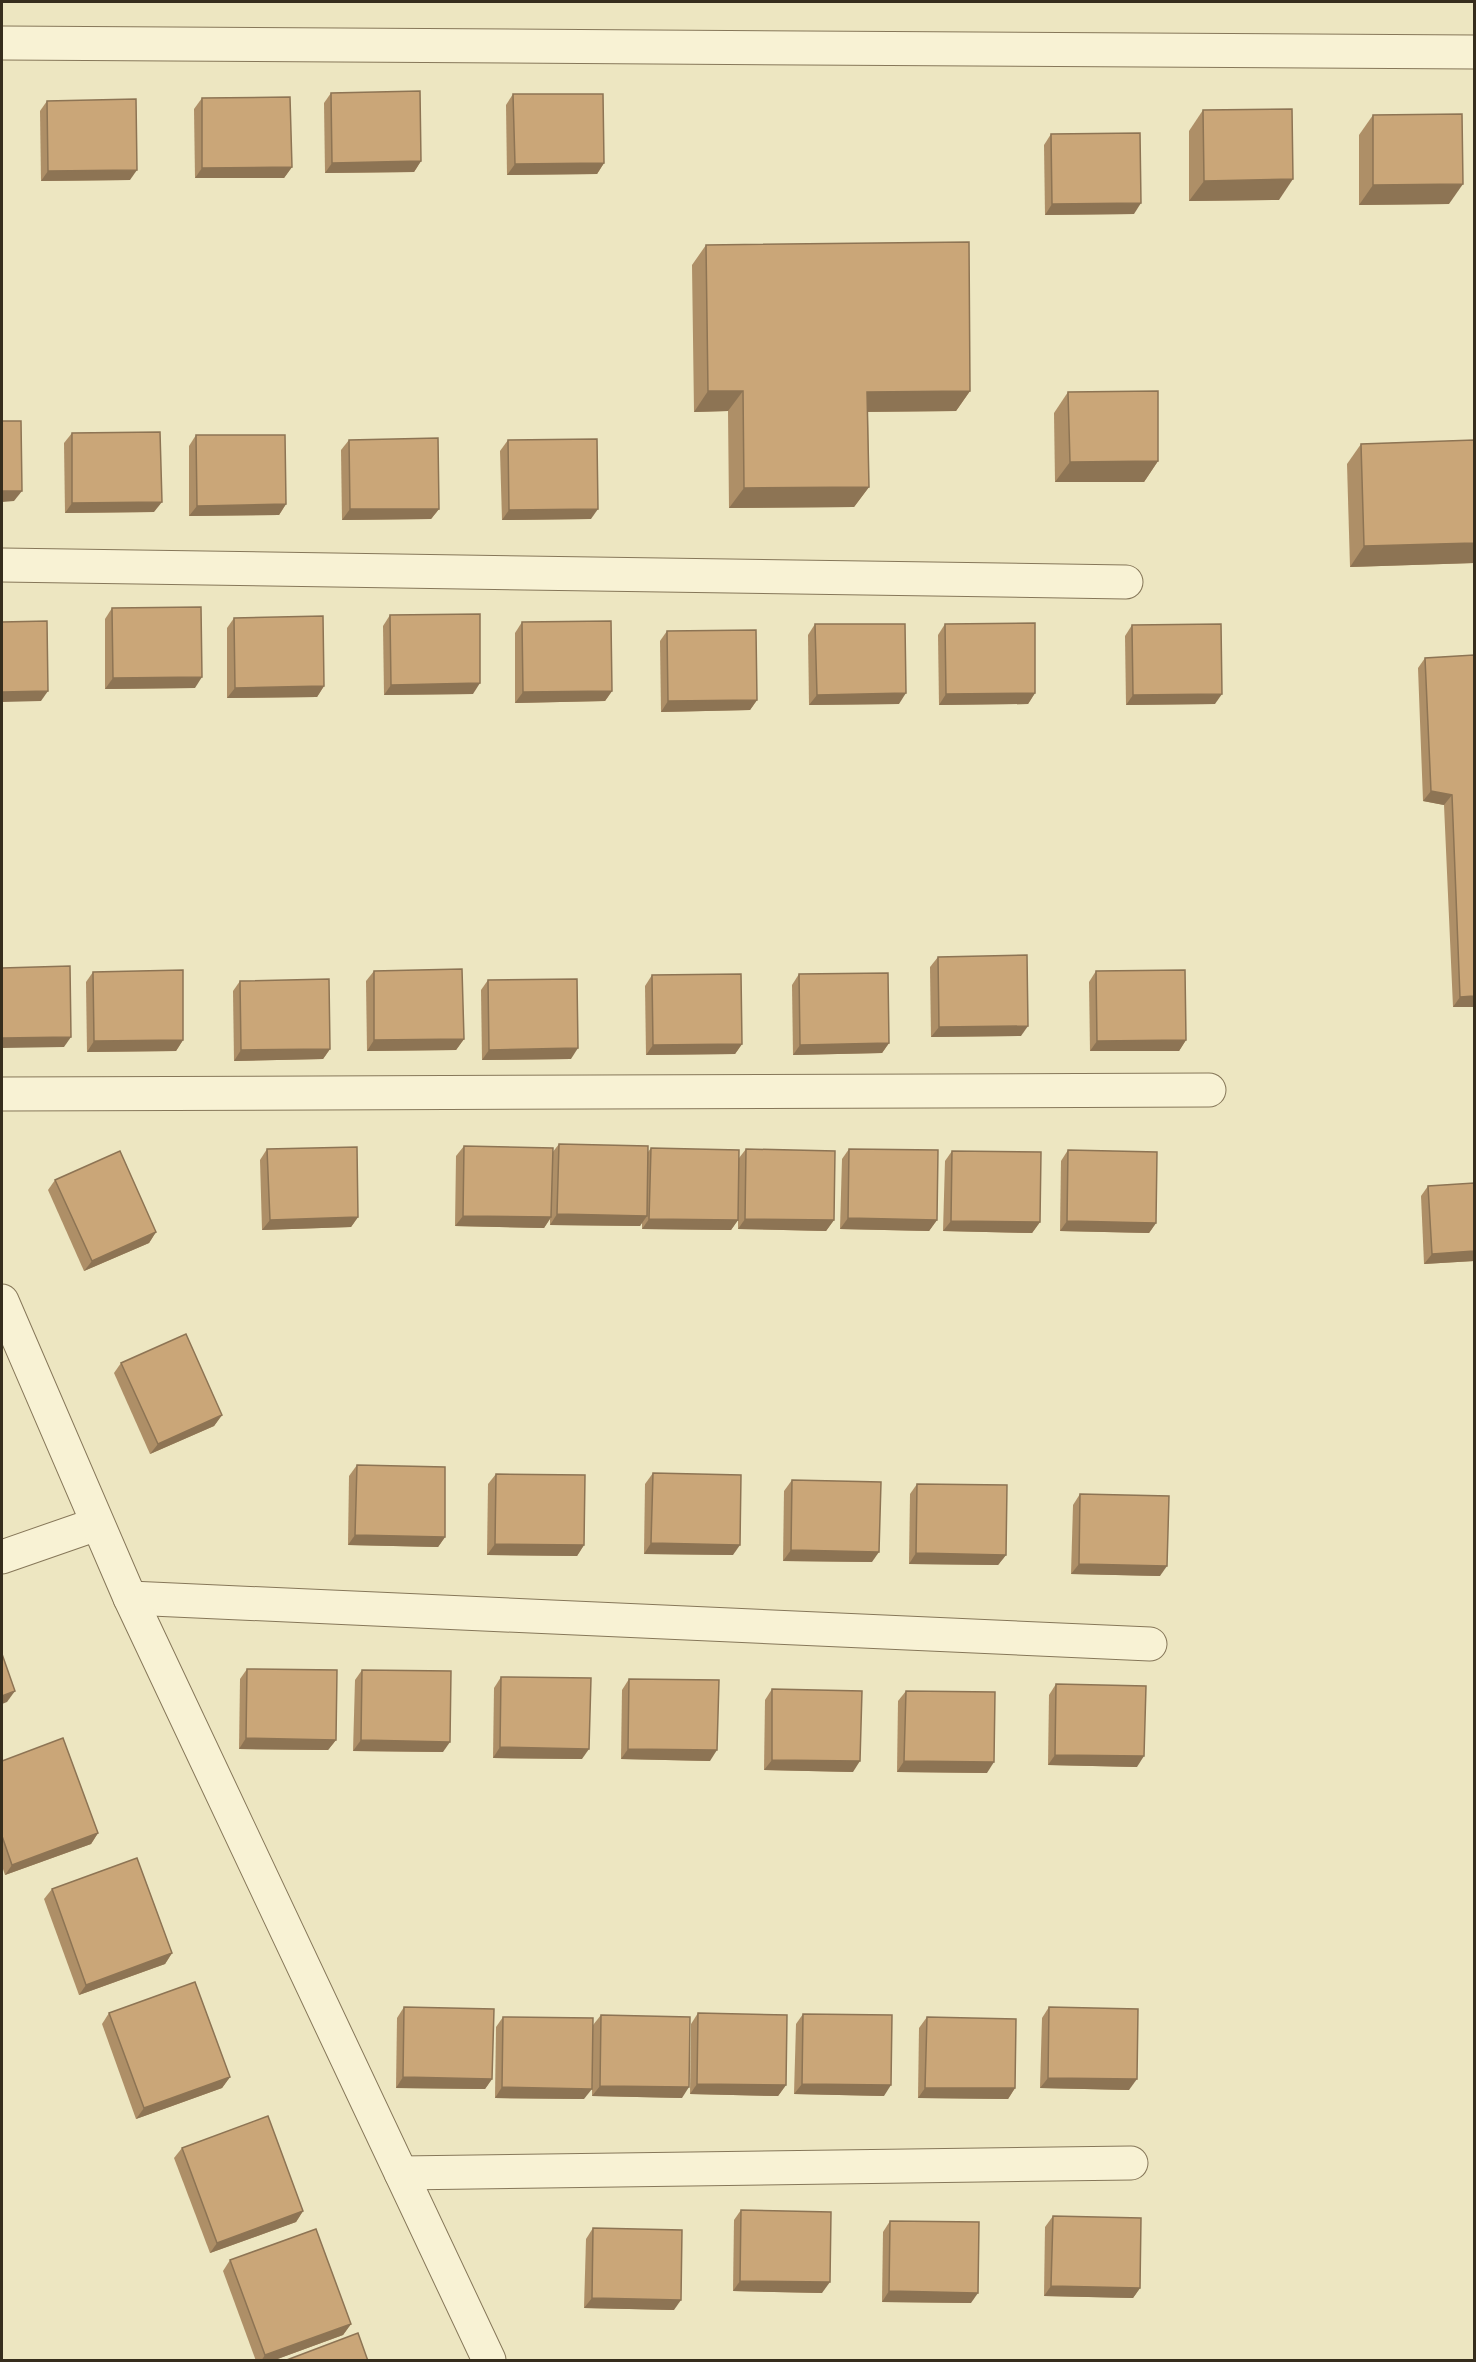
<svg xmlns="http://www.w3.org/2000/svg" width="1476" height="2362" font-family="'Roboto Serif',serif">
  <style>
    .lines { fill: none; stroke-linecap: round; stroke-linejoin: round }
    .minor-casing { stroke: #867759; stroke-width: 35 }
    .tertiary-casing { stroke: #867759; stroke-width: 35 }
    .minor { stroke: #f8f2d4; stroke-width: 33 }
    .tertiary { stroke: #f8f2d4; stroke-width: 33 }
    .wall { fill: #ae8f67 }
    .shaded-wall { fill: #8d7454 }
    .building { fill: #caa678; stroke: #8d7454; stroke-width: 1.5 }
  </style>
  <rect width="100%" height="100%" fill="#ede6c1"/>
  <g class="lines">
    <defs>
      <g id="minor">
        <path d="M2,43L1474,52"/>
        <path d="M2,565L1126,582"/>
        <path d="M2,1094L1209,1090"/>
        <path d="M2,1557L97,1524"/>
        <path d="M130,1598L1150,1644"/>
        <path d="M401,2173L1131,2163"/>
      </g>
      <path id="tertiary" d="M2,1301L130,1598L489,2360"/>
    </defs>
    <use href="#minor" class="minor-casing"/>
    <use href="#tertiary" class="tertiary-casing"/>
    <use href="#minor" class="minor"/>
    <use href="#tertiary" class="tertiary"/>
  </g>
  <g class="wall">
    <path d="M331,93L421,161L414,172L325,173L324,103Z"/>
    <path d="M513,94L604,163L597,174L507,175L506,105Z"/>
    <path d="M202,98L292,167L284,178H195L194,109Z"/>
    <path d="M47,101L130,180L41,181L40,111Z"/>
    <path d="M1203,110L1279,200L1189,201V131Z"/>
    <path d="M1373,115L1449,204L1359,205V135Z"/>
    <path d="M1051,134L1134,214L1045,215L1044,145Z"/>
    <path d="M706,245L970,391L956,411L868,412L869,487L854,507L729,508L728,411L694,412L692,265Z"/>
    <path d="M1068,392L1158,461L1144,482H1055L1054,413Z"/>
    <path d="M72,433L154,512L65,513L64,443Z"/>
    <path d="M196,435L286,504L279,515L189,516V446Z"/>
    <path d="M349,440L439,509L431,519L342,520L341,450Z"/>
    <path d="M508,440L591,519L502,520L500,451Z"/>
    <path d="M1474,440V563L1350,567L1347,464L1361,444Z"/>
    <path d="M112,608L195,688L105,689V619Z"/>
    <path d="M390,615L473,694L384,695L383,626Z"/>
    <path d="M234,618L324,686L317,697L227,698V628Z"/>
    <path d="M522,622L612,691L605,701L515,703V633Z"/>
    <path d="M815,624L899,704L809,705L808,635Z"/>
    <path d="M945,624L1035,693L1028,704L939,705L938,635Z"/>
    <path d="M1132,625L1215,704L1126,705L1125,636Z"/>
    <path d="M667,631L757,700L750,710L661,712L660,641Z"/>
    <path d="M1474,655V1007H1453L1444,805L1423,801L1418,668L1425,658Z"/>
    <path d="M938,957L1021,1036L931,1037L930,967Z"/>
    <path d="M374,971L464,1039L456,1050L367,1051L366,981Z"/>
    <path d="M1096,971L1186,1040L1179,1051H1090L1089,982Z"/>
    <path d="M93,972L183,1040L176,1051L87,1052L86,982Z"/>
    <path d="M799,974L889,1043L882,1053L793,1055L792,985Z"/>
    <path d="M652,975L742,1044L735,1054L646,1055L645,986Z"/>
    <path d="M488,980L571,1059L482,1060L481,990Z"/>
    <path d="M240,981L330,1049L323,1059L234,1061L233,991Z"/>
    <path d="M559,1144L648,1152L651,1148L739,1158L746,1149L834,1220L826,1231L738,1229V1220L731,1230L642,1229V1222L640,1226L550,1225V1219L544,1228L455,1226L456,1156L464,1146L552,1153Z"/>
    <path d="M267,1149L358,1217L351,1227L262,1230L260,1160Z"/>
    <path d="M849,1149L937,1220L929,1231L840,1229L842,1159Z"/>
    <path d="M1068,1150L1156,1223L1149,1233L1060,1231L1061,1161Z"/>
    <path d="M952,1151L1040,1222L1032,1233L943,1231L945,1161Z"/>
    <path d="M55,1180L156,1232L149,1243L84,1271L48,1190Z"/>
    <path d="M1428,1186L1474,1261L1424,1264L1421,1196Z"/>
    <path d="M121,1363L222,1415L214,1426L150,1454L114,1373Z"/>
    <path d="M357,1465L445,1537L438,1547L348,1545L349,1476Z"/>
    <path d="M653,1473L733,1555L644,1554L645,1484Z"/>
    <path d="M496,1474L584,1545L577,1556L487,1555L488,1484Z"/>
    <path d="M792,1480L872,1562L783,1561L784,1491Z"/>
    <path d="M917,1484L1006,1555L998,1565L909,1564L910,1494Z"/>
    <path d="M1080,1494L1160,1576L1071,1574L1073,1505Z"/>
    <path d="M247,1669L336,1740L328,1750L239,1749L240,1679Z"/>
    <path d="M362,1670L443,1752L353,1751L355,1680Z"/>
    <path d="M501,1677L582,1759L493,1758L494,1688Z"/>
    <path d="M629,1679L710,1761L621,1759L622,1690Z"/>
    <path d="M1056,1684L1137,1767L1048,1765L1049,1695Z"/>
    <path d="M772,1689L853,1772L764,1770L765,1700Z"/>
    <path d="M906,1691L987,1773L897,1772L898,1701Z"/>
    <path d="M2,1761L98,1833L91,1844L5,1875L2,1866Z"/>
    <path d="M52,1889L172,1953L165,1964L79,1995L44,1899Z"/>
    <path d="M404,2007L492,2079L485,2089L396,2088L397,2018Z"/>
    <path d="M1049,2007L1129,2090L1040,2088L1042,2018Z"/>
    <path d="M109,2013L230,2077L222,2088L136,2119L102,2024Z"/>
    <path d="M698,2013L786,2085L778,2096L690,2094L691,2024Z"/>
    <path d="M803,2014L884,2096L794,2094L796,2024Z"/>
    <path d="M601,2015L682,2098L592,2096L593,2025Z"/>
    <path d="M503,2017L584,2099L495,2098L496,2027Z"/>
    <path d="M927,2017L1015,2088L1008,2099L918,2098L919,2028Z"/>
    <path d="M182,2148L303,2211L296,2222L210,2253L174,2158Z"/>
    <path d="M741,2210L822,2293L733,2291L734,2220Z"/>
    <path d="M1053,2216L1140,2288L1133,2298L1044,2296L1045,2227Z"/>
    <path d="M890,2221L971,2303L882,2302L883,2232Z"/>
    <path d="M593,2228L674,2310L584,2308L586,2239Z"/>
    <path d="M230,2260L351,2324L343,2335L272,2361H256L223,2271Z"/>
  </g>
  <g class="shaded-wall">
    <path d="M421,161L414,172L325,173L332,163Z"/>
    <path d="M604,163L597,174L507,175L515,164Z"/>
    <path d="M292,167L284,178H195L202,168Z"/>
    <path d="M137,170L130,180L41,181L48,171Z"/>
    <path d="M1293,179L1279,200L1189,201L1204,181Z"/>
    <path d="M1463,184L1449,204L1359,205L1373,185Z"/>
    <path d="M1141,203L1134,214L1045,215L1052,204Z"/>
    <path d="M708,391H743L728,411L694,412Z"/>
    <path d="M970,391L956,411L853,412L867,392Z"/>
    <path d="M1158,461L1144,482H1055L1070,462Z"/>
    <path d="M869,487L854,507L729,508L744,488Z"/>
    <path d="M2,491H22L14,501L2,502Z"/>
    <path d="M162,502L154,512L65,513L72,503Z"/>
    <path d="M286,504L279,515L189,516L197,506Z"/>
    <path d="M350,509H439L431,519L342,520Z"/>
    <path d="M598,509L591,519L502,520L509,510Z"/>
    <path d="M1474,543V563L1350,567L1364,546Z"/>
    <path d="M202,677L195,688L105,689L113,678Z"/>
    <path d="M480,683L473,694L384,695L391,685Z"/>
    <path d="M324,686L317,697L227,698L235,688Z"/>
    <path d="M48,691L41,701L2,702V692Z"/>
    <path d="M612,691L605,701L515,703L523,692Z"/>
    <path d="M906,693L899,704L809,705L817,695Z"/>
    <path d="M1035,693L1028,704L939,705L946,694Z"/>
    <path d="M1222,694L1215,704L1126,705L1133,695Z"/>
    <path d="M757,700L750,710L661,712L668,701Z"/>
    <path d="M1431,791L1452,795L1444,805L1423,801Z"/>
    <path d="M1474,996V1007H1453L1460,997Z"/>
    <path d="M1028,1026L1021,1036L931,1037L939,1027Z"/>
    <path d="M71,1037L64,1047L2,1048V1038Z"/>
    <path d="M464,1039L456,1050L367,1051L374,1040Z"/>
    <path d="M183,1040L176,1051L87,1052L94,1041Z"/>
    <path d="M1186,1040L1179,1051H1090L1097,1041Z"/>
    <path d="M889,1043L882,1053L793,1055L800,1045Z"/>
    <path d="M742,1044L735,1054L646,1055L653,1045Z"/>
    <path d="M578,1048L571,1059L482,1060L489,1050Z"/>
    <path d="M330,1049L323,1059L234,1061L241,1050Z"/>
    <path d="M557,1214L647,1216L640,1226L550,1225Z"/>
    <path d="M463,1216L551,1217L544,1228L455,1226Z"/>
    <path d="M358,1217L351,1227L262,1230L270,1220Z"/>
    <path d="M848,1218L937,1220L929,1231L840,1229Z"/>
    <path d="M649,1219L738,1220L731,1230L642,1229Z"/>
    <path d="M745,1219L834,1220L826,1231L738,1229Z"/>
    <path d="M951,1221L1040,1222L1032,1233L943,1231Z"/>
    <path d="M1067,1221L1156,1223L1149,1233L1060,1231Z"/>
    <path d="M156,1232L149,1243L84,1271L92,1261Z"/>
    <path d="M1474,1251V1261L1424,1264L1432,1254Z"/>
    <path d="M222,1415L214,1426L150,1454L158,1444Z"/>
    <path d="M355,1535L445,1537L438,1547L348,1545Z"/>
    <path d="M651,1543L740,1545L733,1555L644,1554Z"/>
    <path d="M495,1544L584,1545L577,1556L487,1555Z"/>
    <path d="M791,1550L879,1552L872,1562L783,1561Z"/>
    <path d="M916,1553L1006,1555L998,1565L909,1564Z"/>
    <path d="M1079,1564L1167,1566L1160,1576L1071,1574Z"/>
    <path d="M15,1691L7,1702L2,1704V1696Z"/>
    <path d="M246,1738L336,1740L328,1750L239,1749Z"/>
    <path d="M361,1740L450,1742L443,1752L353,1751Z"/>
    <path d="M500,1747L589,1749L582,1759L493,1758Z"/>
    <path d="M628,1749L717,1750L710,1761L621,1759Z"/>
    <path d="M1055,1755L1144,1756L1137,1767L1048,1765Z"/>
    <path d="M772,1760L860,1761L853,1772L764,1770Z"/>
    <path d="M904,1761L994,1762L987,1773L897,1772Z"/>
    <path d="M98,1833L91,1844L5,1875L12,1865Z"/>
    <path d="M172,1953L165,1964L79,1995L86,1985Z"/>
    <path d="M230,2077L222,2088L136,2119L144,2108Z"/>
    <path d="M403,2077L492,2079L485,2089L396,2088Z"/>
    <path d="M1048,2078L1137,2079L1129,2090L1040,2088Z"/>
    <path d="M697,2084L786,2085L778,2096L690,2094Z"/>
    <path d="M802,2084L891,2085L884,2096L794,2094Z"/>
    <path d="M600,2086L689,2087L682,2098L592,2096Z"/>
    <path d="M502,2087L592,2089L584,2099L495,2098Z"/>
    <path d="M925,2088H1015L1008,2099L918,2098Z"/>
    <path d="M303,2211L296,2222L210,2253L217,2243Z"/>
    <path d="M740,2281L830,2282L822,2293L733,2291Z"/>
    <path d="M1051,2286L1140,2288L1133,2298L1044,2296Z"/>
    <path d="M889,2291L978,2293L971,2303L882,2302Z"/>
    <path d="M592,2298L681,2300L674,2310L584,2308Z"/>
    <path d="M351,2324L343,2335L272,2361H261L265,2355Z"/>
  </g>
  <g class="building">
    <path d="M420,91L421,161L332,163L331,93Z"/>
    <path d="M513,94H603L604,163L515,164Z"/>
    <path d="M290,97L292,167L202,168V98Z"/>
    <path d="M136,99L137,170L48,171L47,101Z"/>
    <path d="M1292,109L1293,179L1204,181L1203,110Z"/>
    <path d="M1462,114L1463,184L1373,185V115Z"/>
    <path d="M1140,133L1141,203L1052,204L1051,134Z"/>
    <path d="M969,242L970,391L867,392L869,487L744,488L743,391H708L706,245Z"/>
    <path d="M1158,391V461L1070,462L1068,392Z"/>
    <path d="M2,421H21L22,491H2Z"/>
    <path d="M160,432L162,502L72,503V433Z"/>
    <path d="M196,435H285L286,504L197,506Z"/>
    <path d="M438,438L439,509H350L349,440Z"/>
    <path d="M597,439L598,509L509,510L508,440Z"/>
    <path d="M1474,440V543L1364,546L1361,444Z"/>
    <path d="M201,607L202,677L113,678L112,608Z"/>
    <path d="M480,614V683L391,685L390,615Z"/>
    <path d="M323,616L324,686L235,688L234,618Z"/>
    <path d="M47,621L48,691L2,692V622Z"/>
    <path d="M611,621L612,691L523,692L522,622Z"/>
    <path d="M1035,623V693L946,694L945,624Z"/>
    <path d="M815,624H905L906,693L817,695Z"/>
    <path d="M1221,624L1222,694L1133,695L1132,625Z"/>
    <path d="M756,630L757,700L668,701L667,631Z"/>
    <path d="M1474,655V996L1460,997L1452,795L1431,791L1425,658Z"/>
    <path d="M1027,955L1028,1026L939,1027L938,957Z"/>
    <path d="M70,966L71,1037L2,1038V968Z"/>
    <path d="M462,969L464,1039L374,1040V971Z"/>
    <path d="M183,970V1040L94,1041L93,972Z"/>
    <path d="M1185,970L1186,1040L1097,1041L1096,971Z"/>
    <path d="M888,973L889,1043L800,1045L799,974Z"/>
    <path d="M741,974L742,1044L653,1045L652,975Z"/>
    <path d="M329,979L330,1049L241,1050L240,981Z"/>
    <path d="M577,979L578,1048L489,1050L488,980Z"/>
    <path d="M559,1144L648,1146L647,1216L557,1214Z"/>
    <path d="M464,1146L553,1148L551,1217L463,1216Z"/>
    <path d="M357,1147L358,1217L270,1220L267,1149Z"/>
    <path d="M651,1148L739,1150L738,1220L649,1219Z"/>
    <path d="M746,1149L835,1151L834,1220L745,1219Z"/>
    <path d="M849,1149L938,1150L937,1220L848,1218Z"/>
    <path d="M1068,1150L1157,1152L1156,1223L1067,1221Z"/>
    <path d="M120,1151L156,1232L92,1261L55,1180Z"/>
    <path d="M952,1151L1041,1152L1040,1222L951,1221Z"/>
    <path d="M1474,1183V1251L1432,1254L1428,1186Z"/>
    <path d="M186,1334L222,1415L158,1444L121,1363Z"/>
    <path d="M357,1465L445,1467V1537L355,1535Z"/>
    <path d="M653,1473L741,1475L740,1545L651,1543Z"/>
    <path d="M496,1474L585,1475L584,1545L495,1544Z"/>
    <path d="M792,1480L881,1482L879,1552L791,1550Z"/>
    <path d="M917,1484L1007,1485L1006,1555L916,1553Z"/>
    <path d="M1080,1494L1169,1496L1167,1566L1079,1564Z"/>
    <path d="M2,1654L15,1691L2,1696Z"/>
    <path d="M247,1669L337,1670L336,1740L246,1738Z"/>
    <path d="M362,1670L451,1671L450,1742L361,1740Z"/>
    <path d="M501,1677L591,1678L589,1749L500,1747Z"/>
    <path d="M629,1679L719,1680L717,1750L628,1749Z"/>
    <path d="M1056,1684L1146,1686L1144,1756L1055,1755Z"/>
    <path d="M772,1689L862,1691L860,1761L772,1760Z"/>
    <path d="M906,1691L995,1692L994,1762L904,1761Z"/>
    <path d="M63,1738L98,1833L12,1865L2,1836V1761Z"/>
    <path d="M137,1858L172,1953L86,1985L52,1889Z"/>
    <path d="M195,1982L230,2077L144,2108L109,2013Z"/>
    <path d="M404,2007L494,2009L492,2079L403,2077Z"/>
    <path d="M1049,2007L1138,2009L1137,2079L1048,2078Z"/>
    <path d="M698,2013L787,2015L786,2085L697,2084Z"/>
    <path d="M803,2014L892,2015L891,2085L802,2084Z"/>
    <path d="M601,2015L690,2017L689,2087L600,2086Z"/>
    <path d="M503,2017L593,2018L592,2089L502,2087Z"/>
    <path d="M927,2017L1016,2019L1015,2088H925Z"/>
    <path d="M268,2116L303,2211L217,2243L182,2148Z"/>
    <path d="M741,2210L831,2212L830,2282L740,2281Z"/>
    <path d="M1053,2216L1141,2218L1140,2288L1051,2286Z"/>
    <path d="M890,2221L979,2222L978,2293L889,2291Z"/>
    <path d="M593,2228L682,2230L681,2300L592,2298Z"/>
    <path d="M316,2229L351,2324L265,2355L230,2260Z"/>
    <path d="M358,2333L368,2361H284Z"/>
  </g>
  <rect width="1476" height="2362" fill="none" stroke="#362d1d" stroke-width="6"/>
</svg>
